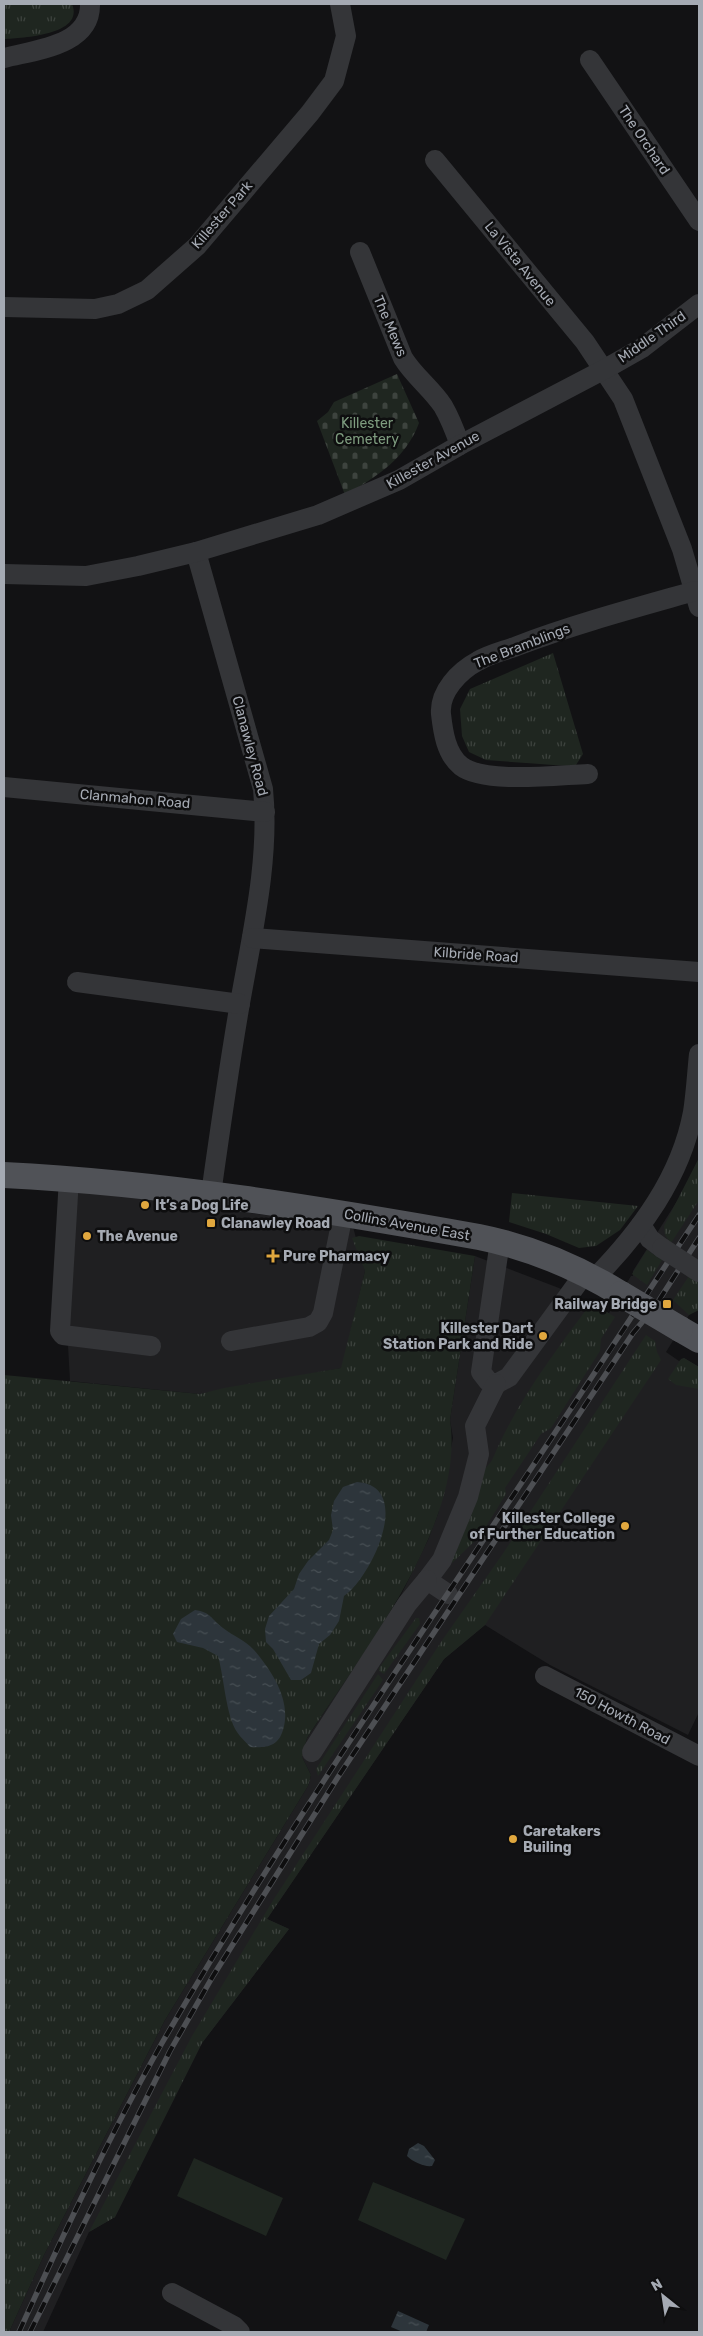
<svg xmlns="http://www.w3.org/2000/svg" width="703" height="2336" font-family="Rubik,sans-serif">
  <style>
    .built { fill: #1f1f21 }
    .grass { fill: url(#grass-tufts) }
    .cemetery { fill: url(#cemetery-stones) }
    .pitch { fill: #1f2620 }
    .water { fill: url(#water-ripples) }
    .lines { fill: none; stroke-linecap: round; stroke-linejoin: round }
    .minor { stroke: #343538; stroke-width: 20 }
    .major { stroke: #505257; stroke-width: 26 }
    .rail-casing { stroke: #4d4f53; stroke-width: 5.5 }
    .rail { stroke: #0e0e0f; stroke-width: 4; stroke-dasharray: 11; stroke-linecap: butt }
    .minor-bridge { stroke: #343538; stroke-width: 20 }
    .major-bridge { stroke: #505257; stroke-width: 26 }
    .poi-dot { fill: #e0a73e; stroke: #0e0e0f; stroke-width: 2 }
    .labels { text-anchor: middle; dominant-baseline: central; stroke-width: 5; stroke-linejoin: round; paint-order: stroke }
    .street-label { font-size: 14px; fill: #a5aab3; stroke: #0e0e0f }
    .park-label { font-size: 14px; fill: #7e9c7f; stroke: #0e0e0f }
    .poi-label { font-size: 14px; font-weight: bold; fill: #a5aab3; stroke: #0e0e0f; text-anchor: start }
  </style>
  <defs>
    <pattern id="grass-tufts" width="24" height="20" patternUnits="userSpaceOnUse" patternTransform="scale(1.25)"><rect width="24" height="20" fill="#1f2620"/><path d="M3 7l-1-3M5 7V3M7 7l1-3M15 17l-1-3M17 17v-4M19 17l1-3" fill="none" stroke="#3d433e"/></pattern>
    <pattern id="cemetery-stones" width="16" height="16" patternUnits="userSpaceOnUse" patternTransform="scale(1.25)"><rect width="16" height="16" fill="#1f2620"/><path d="M2 7V4a2 2 0 0 1 4 0v3zM10 15v-3a2 2 0 0 1 4 0v3z" fill="#3d433e"/></pattern>
    <pattern id="water-ripples" width="26" height="14" patternUnits="userSpaceOnUse" patternTransform="scale(1.25)"><rect width="26" height="14" fill="#2d353b"/><path d="M2 4q2-2 4 0t4 0M15 11q2-2 4 0t4 0" fill="none" stroke="#485055"/></pattern>
  </defs>
  <rect width="100%" height="100%" fill="#121214"/>
  <g class="built">
    <path d="M699,1158V1299L666,1352L679,1361L684,1358L699,1367V1712L688,1735L550,1665L485,1625L444,1659L267,1919L289,1929L202,2043L115,2217L89,2232L43,2332H9L44,2255L165,2020L308,1786L311,1775L302,1757L307,1738L400,1597L428,1540L438,1514L453,1438L450,1420L475,1256L559,1288L588,1306L591,1303L609,1313L631,1276H633V1271L679,1198Z"/>
    <path d="M59,1187L353,1227L365,1271L342,1368L200,1394L70,1381Z"/>
  </g>
  <g class="grass">
    <path d="M4,4H72C85,35 22,38 4,39Z"/>
    <path d="M553,653L583,754L576,765L567,766L486,760L469,752L462,736L460,709L470,689Z"/>
    <path d="M699,1158V1200L671,1243L665,1235L664,1226Z"/>
    <path d="M512,1193L638,1206L620,1230L596,1246L579,1248L546,1234L509,1222Z"/>
    <path d="M359,1236L475,1256L450,1420C466,1524 361,1654 307,1738L302,1757L311,1775L308,1786L165,2020L44,2255L9,2332H4V1375L200,1394L224,1388L341,1368L365,1271L352,1238Z"/>
    <path d="M647,1250L662,1260L647,1285L632,1274Z"/>
    <path d="M689,1276L699,1283V1310L689,1315L673,1300Z"/>
    <path d="M591,1303L615,1317L601,1339L600,1351L551,1428L541,1434L505,1488L506,1494L480,1536L452,1563L451,1556C461,1529 469,1499 482,1473C485,1467 491,1464 493,1458C517,1401 555,1352 591,1303Z"/>
    <path d="M646,1335L655,1341L657,1352L661,1360L485,1625L444,1659L267,1919L289,1929L202,2043L115,2217L89,2232L192,2036L272,1902L441,1642L504,1552Z"/>
    <path d="M684,1358L699,1367V1389L676,1385L668,1379L681,1359Z"/>
    <path d="M416,1618H419L420,1624L384,1674L379,1671V1668Z"/>
    <path d="M378,1674L383,1680L318,1776L316,1769Z"/>
  </g>
  <path class="cemetery" d="M397,374L419,423C406,458 377,477 345,495L317,421L328,412L334,402Z"/>
  <g class="pitch">
    <path d="M194,2158L283,2198L266,2236L177,2196Z"/>
    <path d="M373,2182L465,2219L446,2260L358,2220Z"/>
  </g>
  <g class="water">
    <path d="M357,1482C415,1486 371,1578 344,1596L339,1621L330,1635L319,1644L311,1673L301,1680H291L273,1649L266,1642L265,1629L269,1616L294,1589L299,1574L308,1561L329,1540L333,1530L331,1515L334,1501L343,1487Z"/>
    <path d="M195,1610C211,1612 211,1619 223,1628C233,1636 245,1640 254,1650C272,1671 292,1701 283,1730C278,1747 266,1748 250,1747C246,1742 240,1737 237,1732C226,1716 224,1677 218,1656L203,1648L177,1642L173,1634L181,1619Z"/>
    <path d="M418,2143L424,2146L435,2160L432,2166C424,2167 413,2162 407,2156L409,2149Z"/>
    <path d="M398,2311L429,2325L426,2332H403L391,2327Z"/>
  </g>
  <g class="lines">
    <g class="minor">
      <path d="M4,58C34,50 91,46 90,4"/>
      <path d="M590,60L699,221"/>
      <path d="M435,160L585,342L623,399L682,549L699,607"/>
      <path d="M360,252L403,358C414,376 431,388 443,406C450,418 455,431 460,445"/>
      <path d="M4,307L95,309L118,304L147,290L197,246L310,113L334,81L346,36L340,4"/>
      <path d="M196,552L263,789C270,859 252,934 240,1003C229,1066 220,1130 211,1194"/>
      <path d="M4,574L86,576L138,566L196,552L318,515L399,480L460,445L605,369L642,348L699,304"/>
      <path d="M588,774C558,775 484,784 461,766C446,754 443,732 441,714C439,692 459,671 478,661C490,654 504,651 517,646C575,624 635,608 695,591"/>
      <path d="M4,787L265,812"/>
      <path d="M252,938L699,972"/>
      <path d="M77,982L240,1004"/>
      <path d="M69,1178L60,1331L63,1335L151,1346"/>
      <path d="M641,1225L650,1239L662,1248"/>
      <path d="M500,1241L481,1372L488,1381L496,1384L509,1377L585,1273"/>
      <path d="M595,1278C640,1232 681,1177 693,1112C696,1093 697,1073 699,1054"/>
      <path d="M231,1341L309,1327L318,1322L323,1313L343,1214"/>
      <path d="M448,1594L427,1580L442,1560L468,1497L479,1454L475,1426L496,1384"/>
      <path d="M545,1676L699,1756"/>
      <path d="M312,1752L407,1604L427,1580"/>
      <path d="M172,2293L234,2326L240,2332"/>
    </g>
    <g class="major">
      <path d="M4,1175C164,1183 321,1209 479,1237C529,1247 577,1267 621,1294"/>
      <path d="M680,1329L699,1340"/>
    </g>
    <defs>
      <g id="rail">
        <path d="M19,2332C63,2235 109,2136 162,2043C251,1889 349,1741 448,1593C532,1467 616,1342 699,1215"/>
        <path d="M30,2332L170,2051L213,1976L338,1777L633,1333L654,1308L699,1238"/>
      </g>
    </defs>
    <use href="#rail" class="rail-casing"/>
    <use href="#rail" class="rail"/>
    <path class="minor-bridge" d="M662,1248L699,1272"/>
    <path class="major-bridge" d="M621,1294L680,1329"/>
  </g>
  <g class="poi-dot">
    <circle cx="145" cy="1205" r="5"/>
    <rect x="206" y="1218" width="10" height="10" rx="2.5"/>
    <circle cx="87" cy="1236" r="5"/>
    <path d="M270.5 1248.5h5v5h5v5h-5v5h-5v-5h-5v-5h5z"/>
    <rect x="662" y="1299" width="10" height="10" rx="2.5"/>
    <circle cx="543" cy="1336" r="5"/>
    <circle cx="625" cy="1526" r="5"/>
    <circle cx="513" cy="1839" r="5"/>
  </g>
  <g class="labels">
    <g class="street-label">
      <text transform="translate(644 140) rotate(56)">The Orchard</text>
      <text transform="translate(222 215) rotate(-49)">Killester Park</text>
      <text transform="translate(520 264) rotate(51)">La Vista Avenue</text>
      <text transform="translate(390 326) rotate(67)">The Mews</text>
      <text transform="translate(652 337) rotate(-35)">Middle Third</text>
      <text transform="translate(433 460) rotate(-29)">Killester Avenue</text>
      <text transform="translate(522 646) rotate(-21)">The Bramblings</text>
      <text transform="translate(250 746) rotate(75)">Clanawley Road</text>
      <text transform="translate(135 799) rotate(5)">Clanmahon Road</text>
      <text transform="translate(476 955) rotate(4)">Kilbride Road</text>
      <text transform="translate(407 1225) rotate(10)">Collins Avenue East</text>
      <text transform="translate(622 1716) rotate(28)">150 Howth Road</text>
    </g>
    <g class="park-label">
      <text x="367" y="423">Killester<tspan x="367" dy="16">Cemetery</tspan></text>
    </g>
    <g class="poi-label">
      <text x="155" y="1205">It’s a Dog Life</text>
      <text x="221" y="1223">Clanawley Road</text>
      <text x="97" y="1236">The Avenue</text>
      <text x="283" y="1256">Pure Pharmacy</text>
      <text x="657" y="1304" text-anchor="end">Railway Bridge</text>
      <text x="533" y="1328" text-anchor="end">Killester Dart<tspan x="533" dy="16">Station Park and Ride</tspan></text>
      <text x="615" y="1518" text-anchor="end">Killester College<tspan x="615" dy="16">of Further Education</tspan></text>
      <text x="523" y="1831">Caretakers<tspan x="523" dy="16">Builing</tspan></text>
    </g>
  </g>
  <rect width="703" height="2336" fill="none" stroke="#a5aab3" stroke-width="10"/>
  <g transform="translate(663 2296) rotate(330)" stroke="#0e0e0f" stroke-width="4" paint-order="stroke">
  <path d="M0-4L9 19L0 12L-9 19Z" fill="#a5aab3"/>
  <text y="-8" font-size="14" font-weight="bold" text-anchor="middle" fill="#a5aab3">N</text>
  </g>
</svg>
